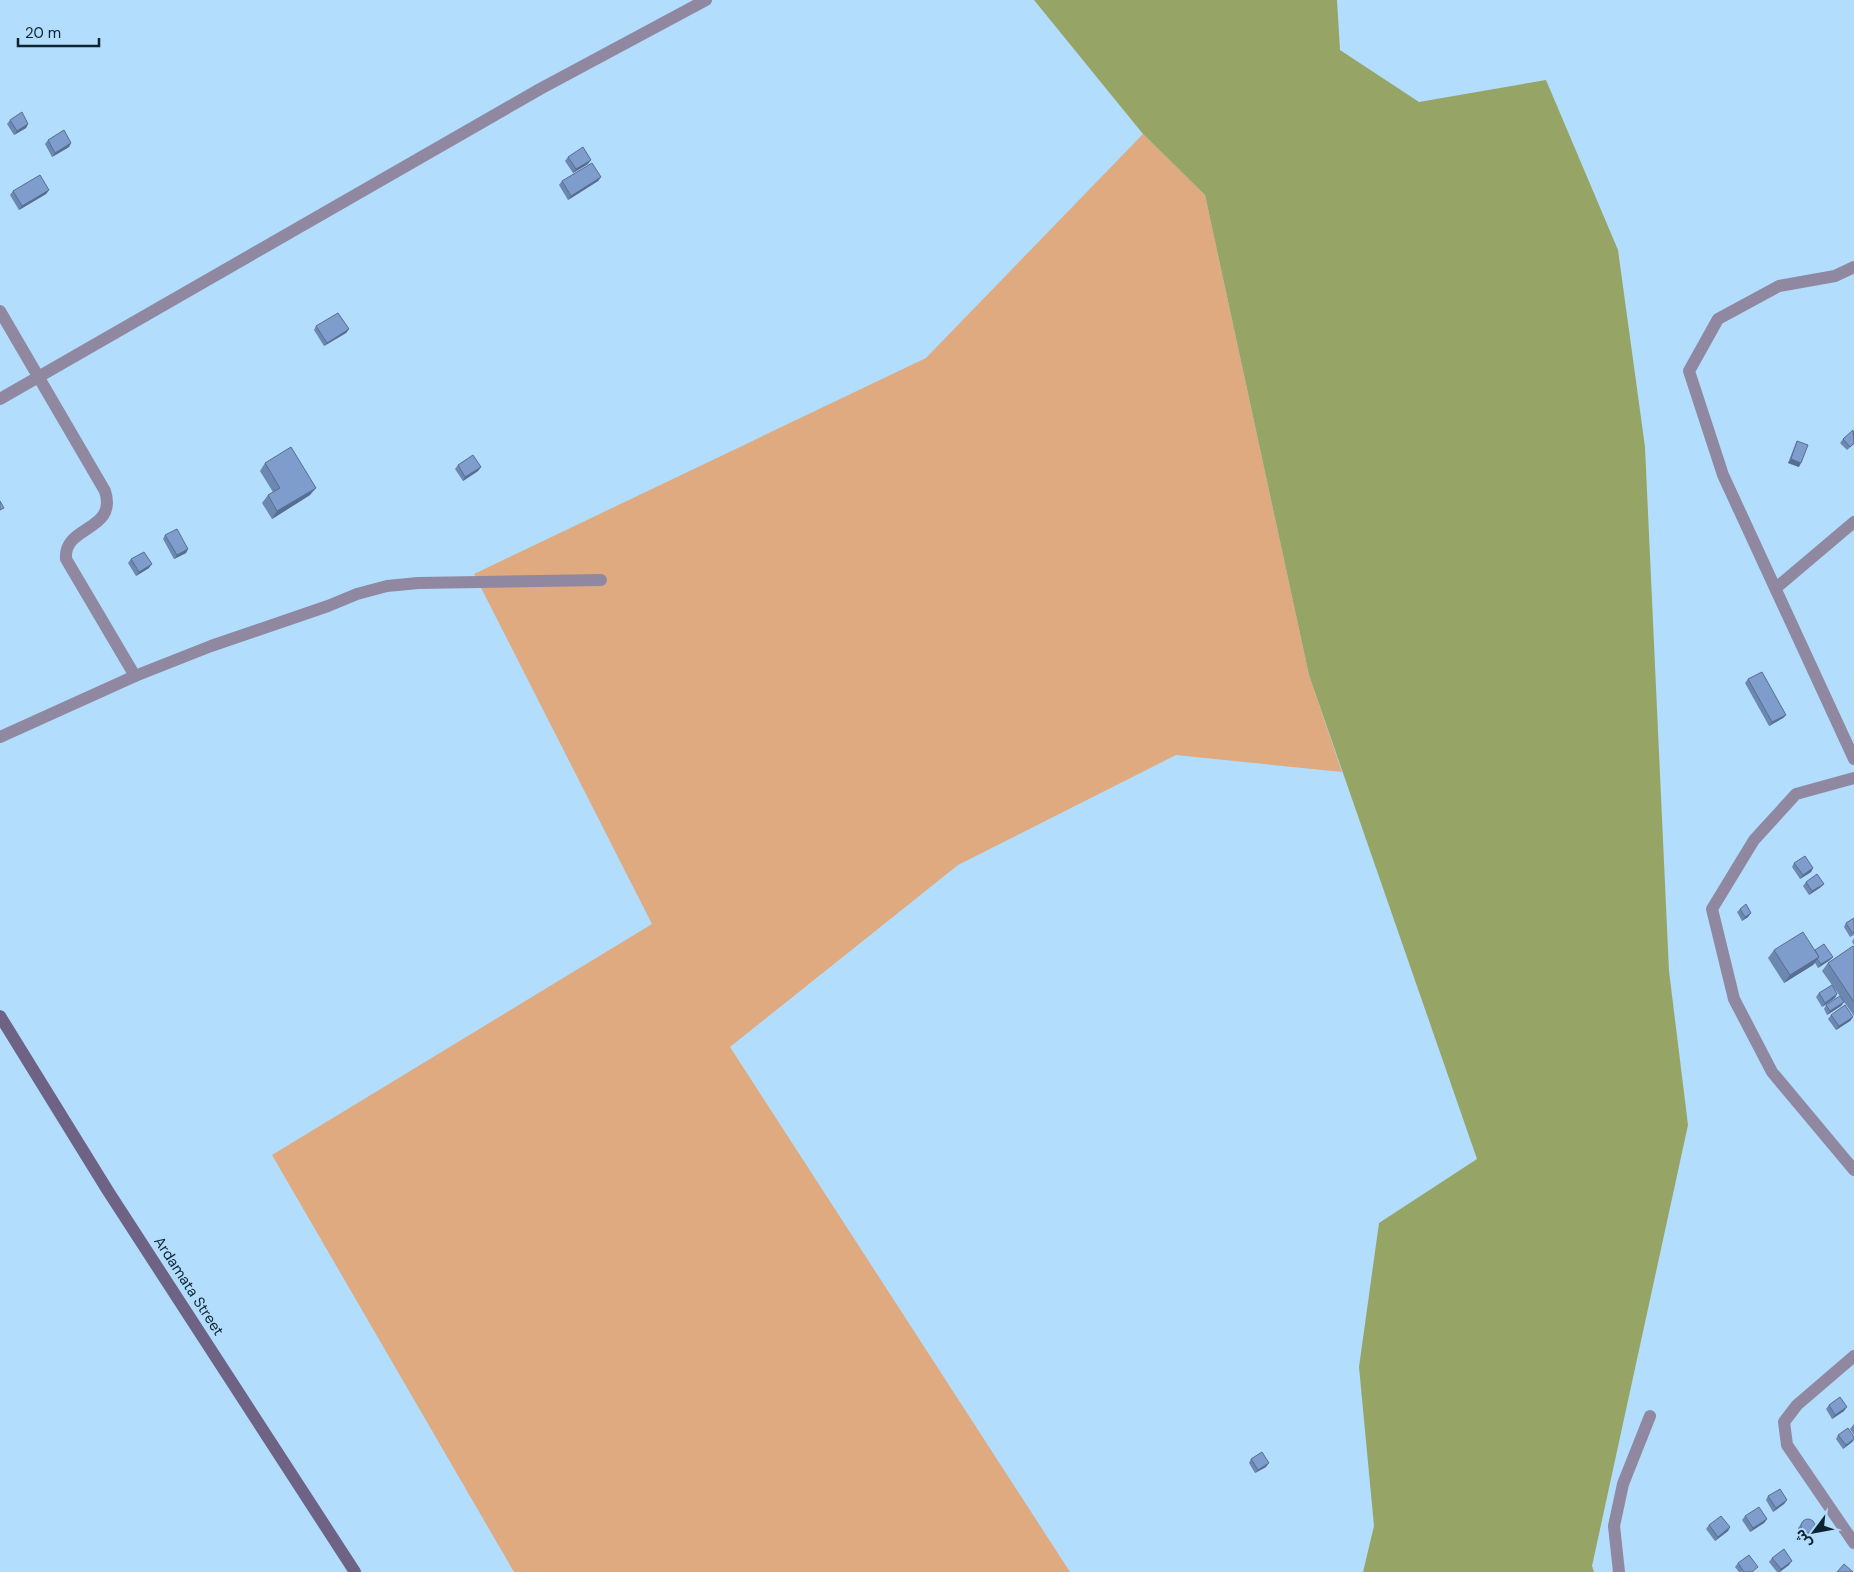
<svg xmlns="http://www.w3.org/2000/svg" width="1854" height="1572" font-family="'DM Sans','Noto Sans Arabic',sans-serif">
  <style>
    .green { fill: #dfaa80 }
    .water { fill: #96a565 }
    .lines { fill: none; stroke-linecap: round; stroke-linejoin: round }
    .street { stroke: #9088a0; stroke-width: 12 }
    .secondary { stroke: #6e6384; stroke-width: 12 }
    .wall { fill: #6c87b0 }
    .shaded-wall { fill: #586e90 }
    .building { fill: #7e9dcd; stroke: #586e90 }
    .labels { text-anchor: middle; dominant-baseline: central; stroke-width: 5; stroke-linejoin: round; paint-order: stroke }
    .street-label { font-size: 15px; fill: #0d2331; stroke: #b2ddfc }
  </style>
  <rect width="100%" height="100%" fill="#b2ddfc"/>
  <path class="green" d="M1143,134L1205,195L1309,675L1342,772L1176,755L958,865L730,1047L1070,1572H514L272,1155L652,924L474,574L926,358Z"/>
  <path class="water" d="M1034,0H1337L1340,50L1419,102L1546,80L1618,250L1645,447L1669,971L1688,1125L1592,1566L1594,1572H1363L1374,1526L1359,1367L1379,1223L1477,1159L1309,675L1205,195L1143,134Z"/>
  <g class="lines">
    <g class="street">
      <path d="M1854,267L1835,276L1779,286L1718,319L1689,371L1723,475L1854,759"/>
      <path d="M0,311L105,491C118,532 63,525 66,559L135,676"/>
      <path d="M0,399L540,89L706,0"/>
      <path d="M1776,588L1854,522"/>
      <path d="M0,737L135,676L211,646L328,606L357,594L387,586L418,583L601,580"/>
      <path d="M1854,778L1796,794L1754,840L1712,909L1734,999L1772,1072L1854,1170"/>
      <path d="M1854,1356L1797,1405L1784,1422L1787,1445L1854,1543"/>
      <path d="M1619,1572L1614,1526L1623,1484L1650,1416"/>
    </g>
    <path class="secondary" d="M0,1016L108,1191L355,1572"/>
  </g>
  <g class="wall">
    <path d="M10,120L28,124L26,128L14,135L7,124Z"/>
    <path d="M48,140L71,143L69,147L52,157L45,144Z"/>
    <path d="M568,157L588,164L573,173L565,161Z"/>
    <path d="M601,177L598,181L568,200L559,185L562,181Z"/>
    <path d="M49,190L46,194L19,210L10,195L13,191Z"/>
    <path d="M316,326L349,329L346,333L324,346L314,330Z"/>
    <path d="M1854,431V444L1847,450L1840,443L1843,439Z"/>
    <path d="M1797,441L1799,467L1788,463L1795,445Z"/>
    <path d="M265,463L310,495L272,519L262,503L268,495L273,492L260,471Z"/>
    <path d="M458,465L481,467L478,471L463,481L455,469Z"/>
    <path d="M165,535L188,549L186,553L174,559L163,539Z"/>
    <path d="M131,559L149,568L136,576L128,563Z"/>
    <path d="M1748,679L1786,715L1783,718L1769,726L1745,683Z"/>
    <path d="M1794,863L1813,868L1811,872L1800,879L1792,867Z"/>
    <path d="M1806,882L1821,887L1809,895L1803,886Z"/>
    <path d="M1740,909L1751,913L1748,917L1742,921L1737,912Z"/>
    <path d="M1846,923L1854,935L1850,937L1844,927Z"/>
    <path d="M1854,938V945L1852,942Z"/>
    <path d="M1854,947V1016L1822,971L1828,963Z"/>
    <path d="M1774,950H1815L1833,957L1830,960L1818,968L1815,963L1813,965L1784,983L1768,958Z"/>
    <path d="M1819,993L1837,994L1835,998L1822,1007L1816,997Z"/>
    <path d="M1844,1002L1841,1006L1827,1015L1824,1009L1826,1005Z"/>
    <path d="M1831,1015L1853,1017L1850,1021L1836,1030L1828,1019Z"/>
    <path d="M1829,1405L1844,1411L1832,1419L1826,1409Z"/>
    <path d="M1854,1424V1435L1850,1429Z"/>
    <path d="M1838,1435L1854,1437V1440L1852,1442L1843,1449L1836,1439Z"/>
    <path d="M1251,1459L1266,1467L1255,1473L1249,1463Z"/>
    <path d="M1768,1496L1787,1500L1784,1504L1773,1512L1766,1500Z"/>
    <path d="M1745,1516L1767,1519L1764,1523L1750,1532L1742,1520Z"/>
    <path d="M1804,1520L1810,1535L1805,1536L1800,1534L1798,1528Z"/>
    <path d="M1709,1525L1730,1527L1728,1531L1715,1541L1706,1529Z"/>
    <path d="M1772,1558L1789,1565L1780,1572H1777L1769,1562Z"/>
    <path d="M1738,1563L1755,1571L1739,1572L1735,1567Z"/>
  </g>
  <g class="shaded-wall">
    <path d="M28,124L26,128L14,135L17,131Z"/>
    <path d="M71,143L69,147L52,157L55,153Z"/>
    <path d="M591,160L588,164L573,173L576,169Z"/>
    <path d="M601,177L598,181L568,200L571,196Z"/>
    <path d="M49,190L46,194L19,210L22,206Z"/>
    <path d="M349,329L346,333L324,346L327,343Z"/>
    <path d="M1791,459L1801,463L1799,467L1788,463Z"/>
    <path d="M481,467L478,471L463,481L465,477Z"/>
    <path d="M316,488L310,495L272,519L277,511Z"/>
    <path d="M188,549L186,553L174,559L177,555Z"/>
    <path d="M152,564L149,568L136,576L139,572Z"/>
    <path d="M1786,715L1783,718L1769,726L1772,722Z"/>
    <path d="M1813,868L1811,872L1800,879L1803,875Z"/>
    <path d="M1824,884L1821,887L1809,895L1812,891Z"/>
    <path d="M1751,913L1748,917L1742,921L1745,917Z"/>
    <path d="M1819,957L1813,965L1784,983L1790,975Z"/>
    <path d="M1833,957L1830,960L1818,968L1821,964Z"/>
    <path d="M1837,994L1835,998L1822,1007L1825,1003Z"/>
    <path d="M1844,1002L1841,1006L1827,1015L1830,1011Z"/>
    <path d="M1853,1017L1850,1021L1836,1030L1839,1026Z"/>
    <path d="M1847,1407L1844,1411L1832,1419L1835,1415Z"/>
    <path d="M1854,1439L1852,1442L1843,1449L1846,1445Z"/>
    <path d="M1269,1463L1266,1467L1255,1473L1258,1470Z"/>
    <path d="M1787,1500L1784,1504L1773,1512L1776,1508Z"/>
    <path d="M1767,1519L1764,1523L1750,1532L1753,1528Z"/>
    <path d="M1730,1527L1728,1531L1715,1541L1718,1537Z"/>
    <path d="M1812,1532L1810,1535L1805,1536L1807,1533Z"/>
    <path d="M1792,1561L1789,1565L1779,1572L1781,1569Z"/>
  </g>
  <g class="building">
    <path d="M22,112L28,124L17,131L10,120Z"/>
    <path d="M64,130L71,143L55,153L48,140Z"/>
    <path d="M583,147L591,160L576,169L568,157Z"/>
    <path d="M592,163L601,177L571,196L562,181Z"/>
    <path d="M40,175L49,190L22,206L13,191Z"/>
    <path d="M338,313L349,329L327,343L316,326Z"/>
    <path d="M1853,430L1854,443L1850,447L1843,439Z"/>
    <path d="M1797,441L1808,445L1801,463L1791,459Z"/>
    <path d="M291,447L316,488L277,511L268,495L280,488L265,463Z"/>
    <path d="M473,455L481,467L465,477L458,465Z"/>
    <path d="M0,501L4,508L0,510Z"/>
    <path d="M177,529L188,549L177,555L165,535Z"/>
    <path d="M144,552L152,564L139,572L131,559Z"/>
    <path d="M1762,672L1786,715L1772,722L1748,679Z"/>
    <path d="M1805,856L1813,868L1803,875L1794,863Z"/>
    <path d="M1817,874L1824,884L1812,891L1806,882Z"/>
    <path d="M1746,904L1751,913L1745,917L1740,909Z"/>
    <path d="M1854,918V933L1853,934L1846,923Z"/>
    <path d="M1803,932L1819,957L1790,975L1774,950Z"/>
    <path d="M1824,944L1833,957L1821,964L1817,959L1819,957L1815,950Z"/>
    <path d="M1853,946L1854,947V1002L1828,963Z"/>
    <path d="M1832,985L1837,994L1825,1003L1819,993Z"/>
    <path d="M1840,996L1844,1002L1830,1011L1826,1005Z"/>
    <path d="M1845,1005L1853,1017L1839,1026L1831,1015Z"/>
    <path d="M1840,1397L1847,1407L1835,1415L1829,1405Z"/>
    <path d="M1848,1428L1854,1437V1439L1846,1445L1838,1435Z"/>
    <path d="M1262,1452L1269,1463L1258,1470L1251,1459Z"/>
    <path d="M1780,1489L1787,1500L1776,1508L1768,1496Z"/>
    <path d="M1759,1507L1767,1519L1753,1528L1745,1516Z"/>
    <path d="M1721,1516L1730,1527L1718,1537L1709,1525Z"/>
    <circle cx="1808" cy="1526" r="7"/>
    <path d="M1784,1549L1792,1561L1781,1569L1772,1558Z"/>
    <path d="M1749,1555L1758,1567L1752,1572H1744L1738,1563Z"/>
    <path d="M1844,1564L1853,1572H1837Z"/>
  </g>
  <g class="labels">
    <g class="street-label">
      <text transform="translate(189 1286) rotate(57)">Ardamata Street</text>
    </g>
  </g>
  <g transform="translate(1814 1532) rotate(238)" stroke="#b2ddfc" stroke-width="4" paint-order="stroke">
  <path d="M0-4L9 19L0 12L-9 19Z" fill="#0d2331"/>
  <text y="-8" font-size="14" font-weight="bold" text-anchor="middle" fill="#0d2331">ش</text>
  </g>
  <path d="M18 38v8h81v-8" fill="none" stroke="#0d2331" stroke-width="2.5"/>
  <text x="25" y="38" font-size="15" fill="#0d2331" stroke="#b2ddfc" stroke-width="4" paint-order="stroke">20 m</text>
</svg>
